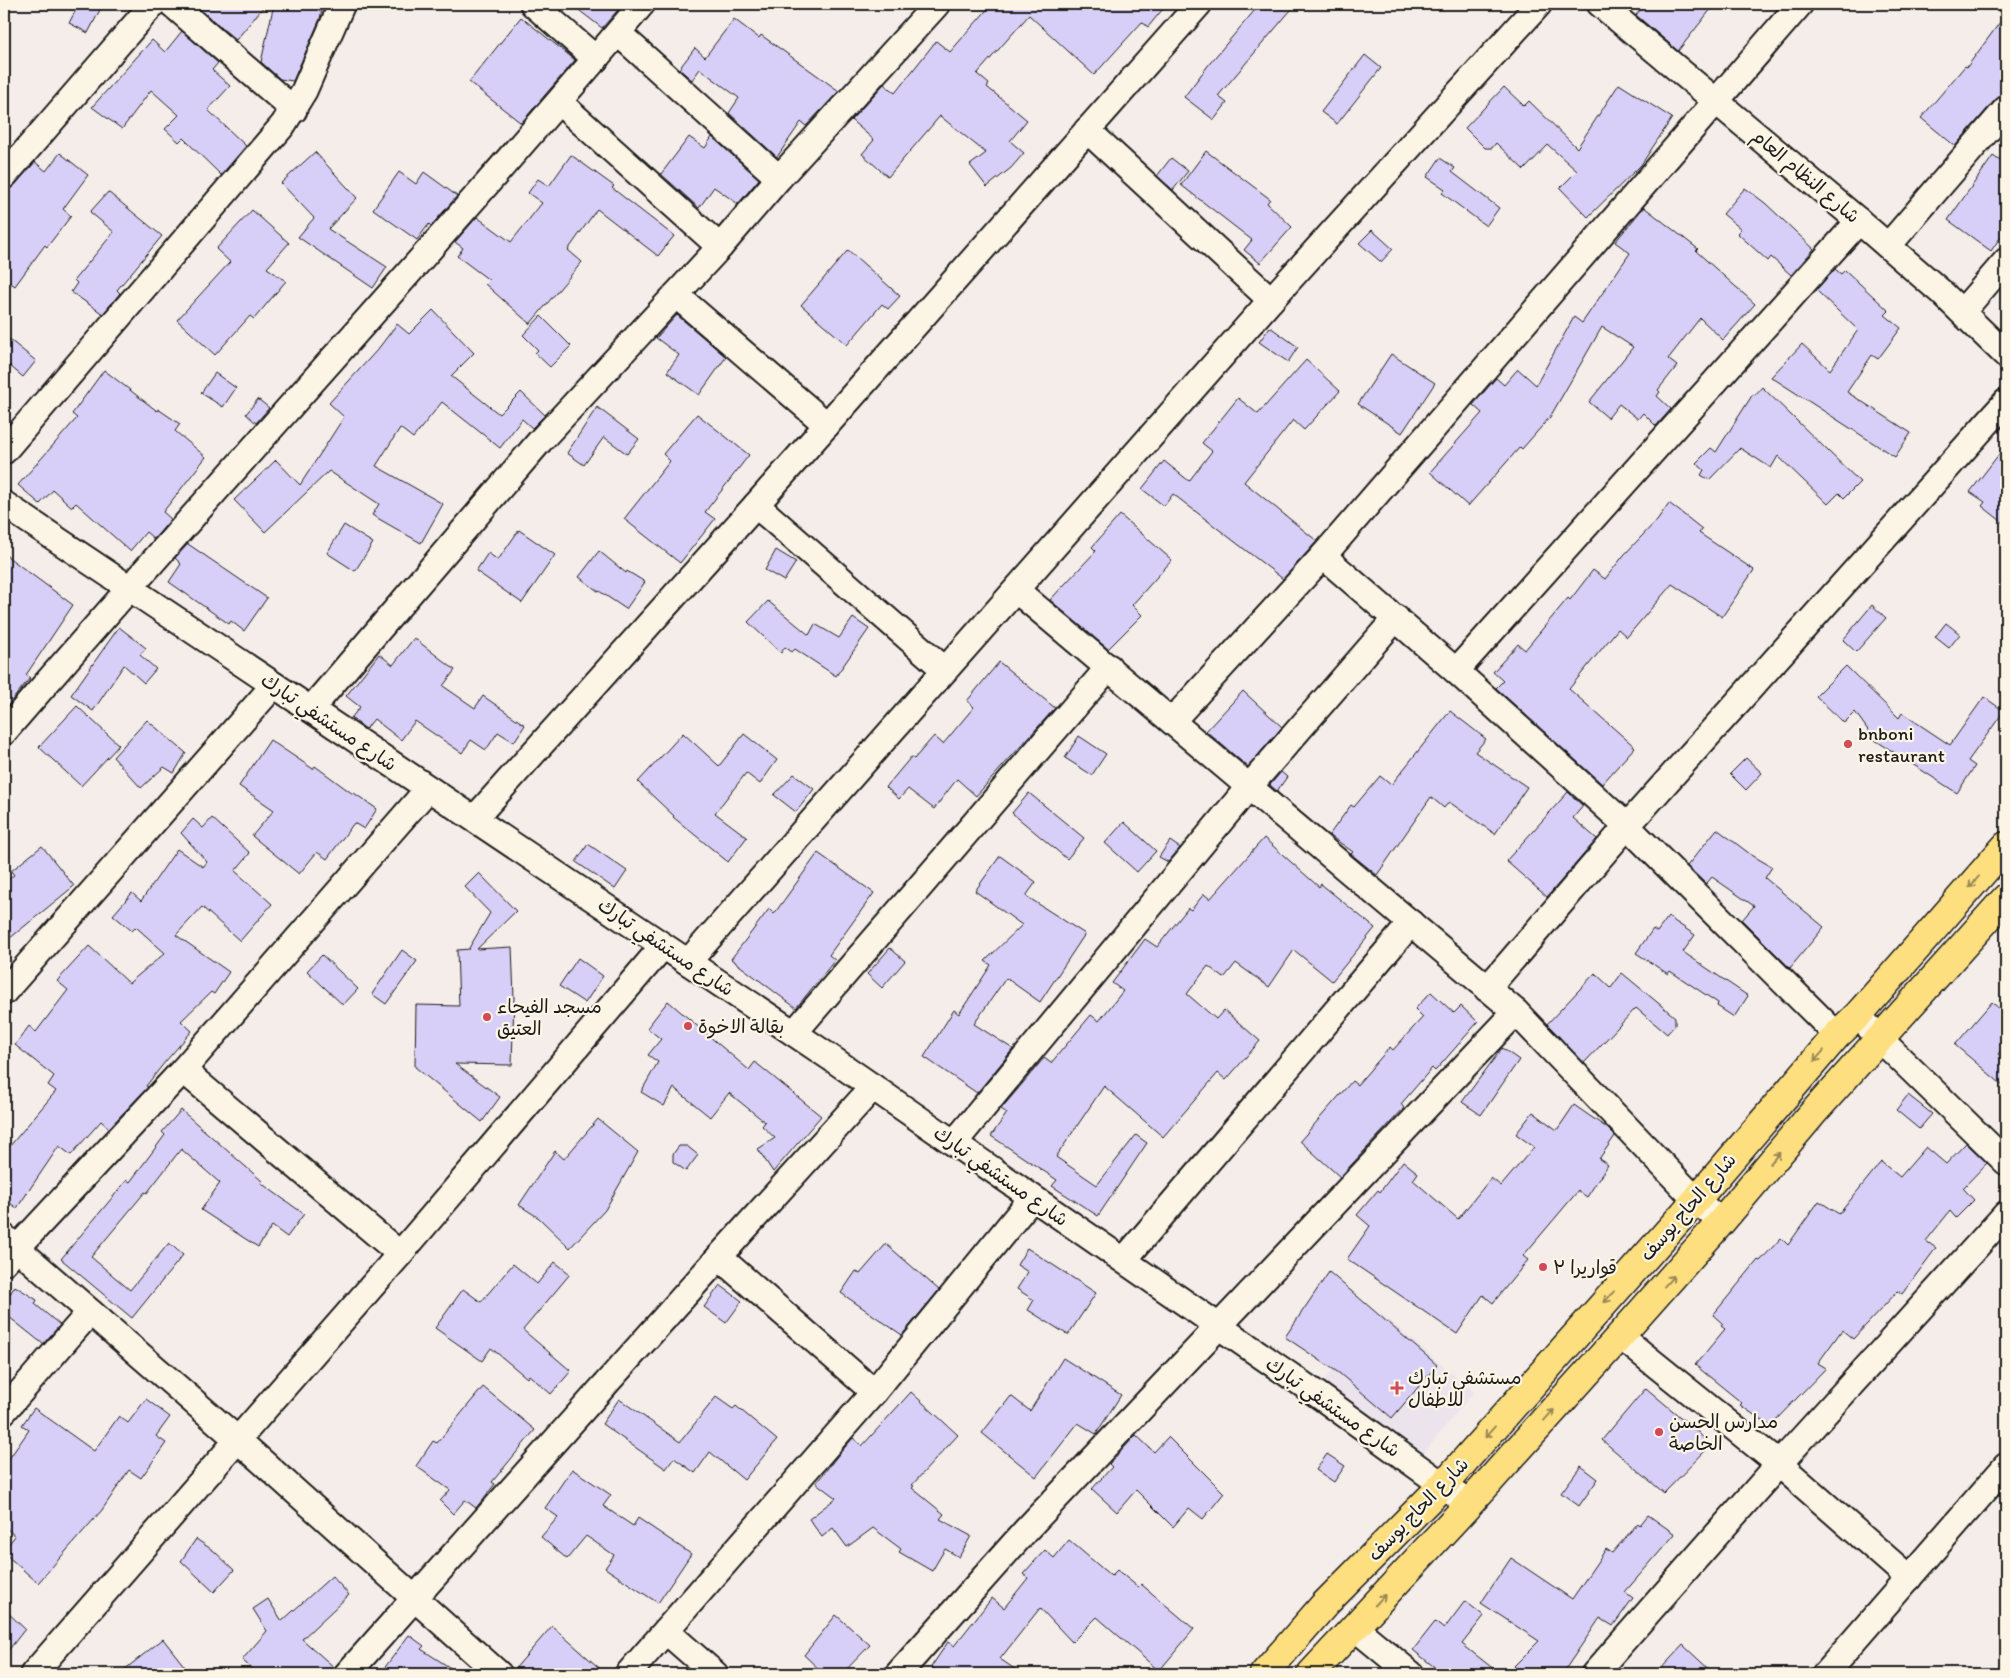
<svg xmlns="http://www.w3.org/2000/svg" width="2010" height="1678" font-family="Itim,'Playpen Sans Arabic',sans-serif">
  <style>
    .built { fill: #ece4ed }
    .building { fill: #d7cff7; stroke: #1c1c1c }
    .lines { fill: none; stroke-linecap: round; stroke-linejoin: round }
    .minor-casing { stroke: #1c1c1c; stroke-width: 29 }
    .major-casing { stroke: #1c1c1c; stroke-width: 31 }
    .minor { stroke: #fcf5e5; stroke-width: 25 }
    .major { stroke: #fedf80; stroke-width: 28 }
    .oneway { stroke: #988753 }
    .poi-dot { fill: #d1495b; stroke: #fcf5e5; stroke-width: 2 }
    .labels { text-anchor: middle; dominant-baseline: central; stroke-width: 4.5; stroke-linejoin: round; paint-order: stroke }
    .street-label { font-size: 19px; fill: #1c1c1c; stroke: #fcf5e5 }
    .poi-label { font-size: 19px; fill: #1c1c1c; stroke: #fcf5e5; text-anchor: start }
  </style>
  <rect width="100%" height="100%" fill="#f5ede9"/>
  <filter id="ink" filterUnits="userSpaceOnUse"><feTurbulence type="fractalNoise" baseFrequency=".02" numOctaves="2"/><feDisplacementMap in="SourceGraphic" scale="10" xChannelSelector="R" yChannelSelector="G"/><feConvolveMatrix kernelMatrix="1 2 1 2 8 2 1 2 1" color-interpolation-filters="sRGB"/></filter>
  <g filter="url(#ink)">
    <path class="built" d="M1380,1313L1474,1392L1415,1463L1321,1384Z"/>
    <g class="building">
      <path d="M79,4H103L88,33L69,23Z"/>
      <path d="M194,4H266L236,40Z"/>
      <path d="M274,4H323L320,19L293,81L280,79L261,62Z"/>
      <path d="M571,4H623L602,28Z"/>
      <path d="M992,4H1167L1148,27L1142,22L1094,75L1029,15L977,74L989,84L987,87L1027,120L1010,141L1024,153L1011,168L987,187L970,165L986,153L940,116L888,177L862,154L874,140L851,120L884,84L895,93L936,41L950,52Z"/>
      <path d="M1260,4H1296L1218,96L1227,103L1214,120L1184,97L1210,63Z"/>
      <path d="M1645,4H1715L1678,51L1636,15Z"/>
      <path d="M2006,14V95L1995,100L1955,146L1921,118L1965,66L1967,67Z"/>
      <path d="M521,17L575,60L521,123L469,82Z"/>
      <path d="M734,19L759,38L761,35L839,91L806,126L801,122L777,157L729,113L739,98L700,69L692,80L679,69L695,48L705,57Z"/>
      <path d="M182,31L218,63L212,70L230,86L208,110L246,146L221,175L183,138L179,142L165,129L179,115L151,90L122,129L92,107L152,40L165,52Z"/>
      <path d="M1365,55L1381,68L1337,124L1321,112Z"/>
      <path d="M1619,84L1672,118L1641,165L1588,217L1560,188L1577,171L1548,145L1524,170L1496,143L1492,148H1485L1465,128L1504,87L1524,106L1529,101L1577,148Z"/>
      <path d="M689,137L705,148L712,137L759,179L738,204L714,187L699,208L661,174Z"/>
      <path d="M1206,151L1270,199L1267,203L1292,227L1260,263L1244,250L1252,240L1181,185Z"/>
      <path d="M315,152L357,198L328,229L387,267L373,288L298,237L314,218L281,183Z"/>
      <path d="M60,153L88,175L63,209L71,216L47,247L45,245L15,286L4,279V190L14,186L35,162L46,171Z"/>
      <path d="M571,155L614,186L612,188L674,236L658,256L597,209L568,250L582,262L530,324L485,284L489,280L457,256L463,248L455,242L477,217L511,242L542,203L528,193L538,179L549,186Z"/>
      <path d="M1993,156L2006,165V229L1991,251L1948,220Z"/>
      <path d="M1171,158L1188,171L1173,190L1157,176Z"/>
      <path d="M1440,158L1455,168L1452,172L1499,208L1486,226L1442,193L1445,189L1427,177Z"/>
      <path d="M399,172L416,184L424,172L457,196L431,226L429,224L417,240L373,209Z"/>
      <path d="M1745,188L1765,203L1814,249L1791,275L1771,257L1768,261L1737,233L1741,229L1723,214Z"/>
      <path d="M108,192L162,236L117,290L120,293L103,314L71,292L77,283L74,280L114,232L90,212Z"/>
      <path d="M1644,207L1698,249L1696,251L1755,304L1723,340L1700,318L1668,359L1677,366L1658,390L1660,392L1657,396L1671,409L1656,426L1643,413L1638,419L1619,404L1608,418L1589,402L1633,347L1602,327L1550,417L1522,449L1520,447L1468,506L1430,472L1482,413L1473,405L1496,378L1504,385L1518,369L1536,385L1574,317L1582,323L1630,253L1615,242Z"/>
      <path d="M252,210L289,243L267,268L286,281L254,319L250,316L215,355L177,320L230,262L216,249Z"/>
      <path d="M1372,230L1393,249L1381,262L1359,243Z"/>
      <path d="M848,250L900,296L888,309L882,304L847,345L801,305Z"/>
      <path d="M1835,269L1841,274L1845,270L1889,311L1885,315L1901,328L1878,359L1872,355L1847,392L1911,433L1895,457L1771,377L1802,344L1830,370L1858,330L1816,290Z"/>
      <path d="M433,310L474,353L451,376L499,414L521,392L545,415L532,428L522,419L500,448L442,402L413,438L400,428L376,466L443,504L421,543L372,515L379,504L329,471L265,532L234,500L276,460L300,485L344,417L329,403L378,349L397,324L409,334Z"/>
      <path d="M677,315L726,357L699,395L667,372L679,355L656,338Z"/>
      <path d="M541,316L571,346L550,367L535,353L538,350L523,335Z"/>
      <path d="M1270,327L1298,347L1288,362L1259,342Z"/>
      <path d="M4,335L36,361L23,377L4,361Z"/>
      <path d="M1391,354L1435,383L1402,433L1358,404Z"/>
      <path d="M1306,360L1340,391L1304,430L1293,420L1244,482L1317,541L1283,579L1173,494L1164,506L1142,489L1164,461L1189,481L1212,451L1202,443L1238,398L1258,414Z"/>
      <path d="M104,370L157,411L158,409L180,424L175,431L206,457L163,512L171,519L154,539L146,532L130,551L76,503L72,507L53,490L40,504L18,485L77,418L72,414Z"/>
      <path d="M215,373L236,388L223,407L201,393Z"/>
      <path d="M1762,387L1860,482L1844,498L1839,493L1828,504L1778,456L1771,468L1740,448L1709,480L1701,475L1704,470L1696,463L1711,448L1716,452L1753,394L1755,395Z"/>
      <path d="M258,399L269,408L256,423L246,414Z"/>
      <path d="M597,407L639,439L627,454L604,437L584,465L567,453Z"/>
      <path d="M697,414L749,455L705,512L715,519L680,563L624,519L670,461L663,454Z"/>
      <path d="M2006,445V525L1982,506L1985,502L1970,492Z"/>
      <path d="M1669,503L1702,529L1699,533L1754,570L1722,617L1672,584L1627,637L1618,629L1569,689L1635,747L1602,784L1496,688L1503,681L1493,672L1518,644L1525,650L1568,598L1570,600L1593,570L1605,579L1624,555L1657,520Z"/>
      <path d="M1120,515L1172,560L1132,605L1142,615L1108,649L1050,600L1096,551L1092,547Z"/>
      <path d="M344,525L373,543L355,571L327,553Z"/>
      <path d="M519,530L555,555L522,603L476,571L488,553L498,560Z"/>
      <path d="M188,544L267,598L244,631L231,621L229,624L169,582L181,564L175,558Z"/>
      <path d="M776,550L796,562L784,581L765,570Z"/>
      <path d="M599,551L626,573L627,571L645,582L626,609L599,591V592L579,577Z"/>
      <path d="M4,554L73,605L26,675L30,678L4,710Z"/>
      <path d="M768,601L809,635L815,624L839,638L853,618L869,629L836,676L795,649L792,652L785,647L781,653L748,622Z"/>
      <path d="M1872,605L1886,618L1856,652L1843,640Z"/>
      <path d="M1946,623L1960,634L1949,648L1935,637Z"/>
      <path d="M119,627L146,648L140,655L156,669L144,683L124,665L93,711L71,695Z"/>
      <path d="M414,638L455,670L443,686L475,708L483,696L525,725L514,742L498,732L486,750L471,740L462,753L415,721L401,740L374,719L366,729L351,718L360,707L346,696L379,654L393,665Z"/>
      <path d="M999,662L1055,708L976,796L957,779L934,809L908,789L899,799L886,787L911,757L914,759L934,736L943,744L974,707L967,701Z"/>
      <path d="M1846,666L1899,718L1902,713L1950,745L1984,697L2004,711L1968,761L1975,766L1957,793L1875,740L1855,712L1844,723L1816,696Z"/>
      <path d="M1243,691L1282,727L1248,767L1206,731Z"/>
      <path d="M77,706L119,745L81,786L39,747Z"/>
      <path d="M1450,711L1486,739L1475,752L1527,787L1495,834L1449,802L1444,808L1431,797L1377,875L1351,854L1353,852L1329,835L1351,805L1354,807L1380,776L1391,785Z"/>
      <path d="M147,720L186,753L174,773L164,767L141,788L113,757Z"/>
      <path d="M683,733L719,766L744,734L777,760L760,784L746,773L715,813L747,837L728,862L673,817L674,816L638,782Z"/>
      <path d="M1079,736L1106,754L1092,775L1065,758Z"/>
      <path d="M270,740L313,769L315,766L353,794L354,793L377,809L364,829L354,823L327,859L317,852L299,874L252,836L274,810L239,786Z"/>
      <path d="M1746,758L1762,773L1746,790L1730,774Z"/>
      <path d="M1281,772L1287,777L1277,791L1270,785Z"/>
      <path d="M794,774L814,789L796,812L774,795Z"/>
      <path d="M1568,792L1583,806L1573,818L1597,839L1547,897L1506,861Z"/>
      <path d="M1029,793L1084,838L1067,859L1012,813Z"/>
      <path d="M212,818L250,853L235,871L272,904L240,941L202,907L176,935L229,972L214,994L211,992L181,1021L192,1031L165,1062L146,1086L148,1087L109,1128L101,1121L71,1155L59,1146L17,1208L4,1199V1153L56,1091L48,1085L54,1076L15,1045L29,1026L36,1032L68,990L57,981L89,946L129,983L165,953L136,927L132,931L113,915L132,893L141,901L177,849L203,867L207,862L181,833L193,819L203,828Z"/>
      <path d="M1124,822L1156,851L1137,872L1105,843Z"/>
      <path d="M1717,829L1750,854L1772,867L1765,878L1824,927L1790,968L1742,920L1754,906L1712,877L1706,884L1687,866Z"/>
      <path d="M1264,838L1319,887L1321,884L1375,928L1332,981L1294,950L1269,987L1236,963L1224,978L1208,966L1187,994L1216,1019L1224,1010L1260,1041L1226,1080L1218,1073L1163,1137L1104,1086L1056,1157L1097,1185L1136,1135L1147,1143L1098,1216L1052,1186L1057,1180L991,1136L1007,1113L1001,1109L1044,1058L1051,1063L1091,1015L1099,1021L1123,991L1112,983L1145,939L1157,947L1188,908L1191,910L1204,894L1210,899Z"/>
      <path d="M1170,841L1180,848L1168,862L1159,857Z"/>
      <path d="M588,844L627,871L615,889L576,862Z"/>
      <path d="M42,846L74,886L4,943V883L14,875L11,871Z"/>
      <path d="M818,853L874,893L829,955L835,960L796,1008L731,959L769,909L774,914Z"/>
      <path d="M1000,856L1036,882L1026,896L1085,934L1040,1002L1006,978L974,1024L1013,1049L977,1093L924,1057L954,1010L959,1014L991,965L985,961L1022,925L975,891Z"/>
      <path d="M479,873L516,911L477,949L512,947L514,998L512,1065L455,1064L500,1097L482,1122L415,1067L416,1005L459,1006L457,950L470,949L469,948L490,913L465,887Z"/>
      <path d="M1668,917L1695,935L1683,952L1748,996L1734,1017L1717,1006L1718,1003L1670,971L1668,974L1636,953L1653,929L1657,932Z"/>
      <path d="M890,948L905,961L882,988L867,974Z"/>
      <path d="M402,950L417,961L386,1004L372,994Z"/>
      <path d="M322,955L358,989L343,1005L307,971Z"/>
      <path d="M578,958L603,976L585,1003L559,986Z"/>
      <path d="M1595,973L1611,988L1622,973L1675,1017V1025L1667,1034L1636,1008L1584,1063L1547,1024Z"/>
      <path d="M1431,992L1454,1013L1461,1006L1478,1022L1435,1071L1432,1068L1401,1104L1404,1108L1340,1177L1300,1141L1352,1081L1357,1085L1390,1047L1393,1050L1423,1017L1415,1009Z"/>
      <path d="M668,1001L749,1070L755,1062L821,1116L773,1172L758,1149L775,1138L762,1126L765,1122L729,1093L710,1117L674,1088L664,1106L641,1092L658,1062L648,1055L661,1039L647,1028Z"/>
      <path d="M1992,1002L2006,1015V1044L1998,1054L2006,1061V1088L1955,1045Z"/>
      <path d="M1502,1048L1519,1060L1481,1115L1462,1102Z"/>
      <path d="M1908,1095L1932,1114L1919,1129L1896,1110Z"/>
      <path d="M1574,1105L1607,1128L1615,1136L1599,1159L1608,1165L1587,1197L1578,1191L1523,1256L1528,1260L1493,1303L1483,1295L1457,1334L1347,1259L1370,1226L1357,1215L1378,1190L1380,1192L1403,1161L1418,1173L1413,1180L1458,1219L1491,1178L1501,1186L1534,1147L1516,1134L1533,1112L1557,1130Z"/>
      <path d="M181,1110L262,1181L261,1183L304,1214L287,1237L272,1226L258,1247L201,1210L220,1183L181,1149L147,1193L145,1192L91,1257L130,1290L169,1243L183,1255L132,1318L61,1259L127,1180L130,1182L165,1135L162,1132Z"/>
      <path d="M598,1119L638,1152L605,1210L570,1248L539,1218L519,1205L555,1151L564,1159Z"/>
      <path d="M1966,1143L1987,1163L1963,1188L1974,1200L1956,1218L1950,1211L1926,1241L1936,1248L1902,1294L1898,1291L1853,1339L1842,1330L1818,1363L1826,1368L1770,1426L1740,1405L1742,1403L1695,1365L1725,1329L1721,1326L1723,1324L1713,1315L1758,1260L1760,1261L1781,1238L1788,1245L1819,1201L1839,1214L1881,1162L1900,1177L1926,1147L1946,1164Z"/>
      <path d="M679,1146H687L698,1155L686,1171L673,1162V1154Z"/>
      <path d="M886,1244L939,1290L902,1335L841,1293L856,1271L860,1274Z"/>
      <path d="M1027,1248L1096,1293L1068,1335L1028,1310L1034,1300L1017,1289L1028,1272L1017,1265Z"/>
      <path d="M555,1262L570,1274L523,1330L571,1371L551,1394L529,1375L527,1378L491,1348L482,1361L435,1328L463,1289L481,1302L513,1264L537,1284Z"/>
      <path d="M1329,1272L1437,1365L1392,1418L1339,1373L1285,1337Z"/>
      <path d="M720,1285L742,1301L726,1323L704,1307Z"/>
      <path d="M15,1286L37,1300L35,1304L60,1325L43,1344L4,1313V1303Z"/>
      <path d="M1063,1358L1121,1395L1096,1434L1078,1423L1036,1477L982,1433L1011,1396L1030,1411Z"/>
      <path d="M483,1387L535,1430L492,1482L495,1484L476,1508L465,1500L453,1514L440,1501L450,1490L416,1466L433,1441L437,1443Z"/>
      <path d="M1646,1388L1699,1433L1710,1446L1664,1493L1602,1440Z"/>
      <path d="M911,1392L958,1435L912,1485L914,1486L912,1488L944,1514L940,1519L971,1536L959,1557L945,1549L932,1571L899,1552L901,1549L873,1528L847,1547L833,1528L822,1537L809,1519L836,1498L816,1483L839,1454L853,1438L862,1446Z"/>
      <path d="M716,1397L733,1409L736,1406L777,1440L744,1480L710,1452L695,1473L674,1458L666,1469L602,1424L619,1399L680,1442Z"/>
      <path d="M146,1399L170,1417L156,1436L166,1443L141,1478L129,1470L102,1510L38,1583L4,1553V1550L15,1536L4,1526V1466L29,1430L22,1425L34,1408L94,1451L119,1416L128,1423Z"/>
      <path d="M1136,1435L1154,1452L1168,1437L1224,1493L1203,1519L1189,1508L1173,1527L1136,1490L1117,1512L1092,1489L1112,1467L1109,1464Z"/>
      <path d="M1327,1454L1345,1466L1334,1482L1316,1470Z"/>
      <path d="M1581,1466L1598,1479L1579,1506L1561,1493Z"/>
      <path d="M572,1469L611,1495L603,1506L633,1526L638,1518L691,1554L658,1603L605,1568L614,1555L586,1536L567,1559L541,1537L558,1517L545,1508Z"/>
      <path d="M1648,1515L1675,1534L1625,1592L1633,1598L1613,1626L1600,1618L1562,1674H1506L1539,1641L1481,1603L1511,1558L1572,1599L1606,1549L1612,1553L1638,1523L1640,1525Z"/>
      <path d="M196,1539L214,1551L234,1570L214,1592L181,1561Z"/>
      <path d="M1069,1540L1111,1576L1117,1570L1138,1587L1141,1584L1194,1629L1159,1671L1097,1617L1072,1642L1040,1608L1000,1659L1022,1674H942L931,1667L948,1642L954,1646L992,1598L1004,1608L1028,1578L1023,1574L1045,1550L1054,1558Z"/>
      <path d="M332,1576L349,1595L302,1639L335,1668L333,1674H258L242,1660L267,1631L253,1609L268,1599L282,1621Z"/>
      <path d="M1465,1601L1484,1616L1462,1644L1500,1674H1443L1413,1650L1435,1622L1444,1629Z"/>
      <path d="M4,1609L25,1629L4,1656Z"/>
      <path d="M836,1615L870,1645L842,1674H824L804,1655Z"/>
      <path d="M552,1626L606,1674H513V1671Z"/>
      <path d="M409,1635L424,1646L421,1649L460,1674H380Z"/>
      <path d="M163,1639L185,1667L175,1674H119Z"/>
      <path d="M1683,1645L1714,1674H1656Z"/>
    </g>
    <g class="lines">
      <defs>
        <g id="minor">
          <path d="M172,4L294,110"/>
          <path d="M533,4L596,59"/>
          <path d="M1600,4L1859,221L1941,292L2006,355"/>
          <path d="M618,33L779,178"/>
          <path d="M559,102L720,247"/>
          <path d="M1087,130L1271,300"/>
          <path d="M4,176L153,4"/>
          <path d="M1888,246L2006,109"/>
          <path d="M676,295L827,425"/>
          <path d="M1962,312L2006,261"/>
          <path d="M4,451L283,125L304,91L342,4"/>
          <path d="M4,504L831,1058L1321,1397L1469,1504"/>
          <path d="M756,505L945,670"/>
          <path d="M1323,556L1456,671L1627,826L1837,1035"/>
          <path d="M1016,590L1516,1012L1696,1200L1721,1222"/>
          <path d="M1456,671L1859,221"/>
          <path d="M311,709L540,441L720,247L779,178L937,4"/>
          <path d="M1172,721L1323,556L1800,4"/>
          <path d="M4,732C215,487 434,250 642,4"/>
          <path d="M475,818L756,505L1199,4"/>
          <path d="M688,962L1271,300L1539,4"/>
          <path d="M1487,989L1627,826L2006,402"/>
          <path d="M4,992L274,685"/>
          <path d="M1858,1015L1879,1038L2006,1162"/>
          <path d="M794,1033L1109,667"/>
          <path d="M183,1070L400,1254"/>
          <path d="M954,1143L1248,788L1396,618"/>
          <path d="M4,1237L238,1440L499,1674"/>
          <path d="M719,1257L874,1392"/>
          <path d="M1124,1260L1411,923"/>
          <path d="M4,1262L183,1070L428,789"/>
          <path d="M1620,1336L1779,1464L1909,1578"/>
          <path d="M4,1411L90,1312"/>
          <path d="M1354,1627L1411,1674"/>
          <path d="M666,1631L715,1674"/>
          <path d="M33,1674L400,1254L663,946"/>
          <path d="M347,1674L719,1257L873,1087"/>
          <path d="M628,1674L874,1392L1032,1198"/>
          <path d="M898,1674L1027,1529L1516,1012"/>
          <path d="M1594,1674L1779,1464L2006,1214"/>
          <path d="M1825,1674L2006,1466"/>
        </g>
        <g id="major">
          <path d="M1264,1674L1325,1604L1443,1485L1696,1200L1837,1035L1858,1015L2006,846"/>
          <path d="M1311,1674L1469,1504L1620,1336L1721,1222L1813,1113L2006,898"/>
        </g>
      </defs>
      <use href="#minor" class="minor-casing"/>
      <use href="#major" class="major-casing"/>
      <use href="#minor" class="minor"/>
      <use href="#major" class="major"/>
    </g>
    <defs><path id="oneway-shaft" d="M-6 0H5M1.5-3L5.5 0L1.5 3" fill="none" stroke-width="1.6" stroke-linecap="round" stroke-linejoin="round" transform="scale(1.25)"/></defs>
    <g class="oneway">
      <use href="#oneway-shaft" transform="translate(1974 882) rotate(131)"/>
      <use href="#oneway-shaft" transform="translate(1819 1056) rotate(131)"/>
      <use href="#oneway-shaft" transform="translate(1775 1158) rotate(-50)"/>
      <use href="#oneway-shaft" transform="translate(1669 1281) rotate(-48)"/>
      <use href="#oneway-shaft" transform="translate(1609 1297) rotate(131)"/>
      <use href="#oneway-shaft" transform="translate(1549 1415) rotate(-48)"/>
      <use href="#oneway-shaft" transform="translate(1490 1432) rotate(131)"/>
      <use href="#oneway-shaft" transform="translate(1380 1600) rotate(-47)"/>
    </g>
  </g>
  <g class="poi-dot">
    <circle cx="1848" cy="744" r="5"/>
    <circle cx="487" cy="1017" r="5"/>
    <circle cx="688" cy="1026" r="5"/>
    <circle cx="1543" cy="1267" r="5"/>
    <path d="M1394.5 1380.5h5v5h5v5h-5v5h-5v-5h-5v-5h5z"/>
    <circle cx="1659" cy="1432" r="5"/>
  </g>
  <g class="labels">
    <g class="street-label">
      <text transform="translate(1806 176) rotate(40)">شارع النظام العام</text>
      <text transform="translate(329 722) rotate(34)">شارع مستشفي تبارك</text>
      <text transform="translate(666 947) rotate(34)">شارع مستشفي تبارك</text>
      <text transform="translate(1001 1176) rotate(35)">شارع مستشفي تبارك</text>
      <text transform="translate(1688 1207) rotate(-49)">شارع الحاج يوسف</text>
      <text transform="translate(1333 1407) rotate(35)">شارع مستشفي تبارك</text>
      <text transform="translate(1418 1509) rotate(-46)">شارع الحاج يوسف</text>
    </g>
    <g class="poi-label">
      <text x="1858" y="733">bnboni<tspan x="1858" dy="22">restaurant</tspan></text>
      <text x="497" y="1006">مسجد الفيحاء<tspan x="497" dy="22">العتيق</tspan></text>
      <text x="698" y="1026">بقالة الاخوة</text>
      <text x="1553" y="1267">قواريرا ٣</text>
      <text x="1408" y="1377">مستشفى تبارك<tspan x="1408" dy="22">للاطفال</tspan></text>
      <text x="1669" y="1421">مدارس الحسن<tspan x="1669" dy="22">الخاصة</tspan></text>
    </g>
  </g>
  <rect width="2010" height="1678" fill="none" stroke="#fcf5e5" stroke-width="20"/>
  <rect x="10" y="10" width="1990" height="1658" fill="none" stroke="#1c1c1c" stroke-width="2" filter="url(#ink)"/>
</svg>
